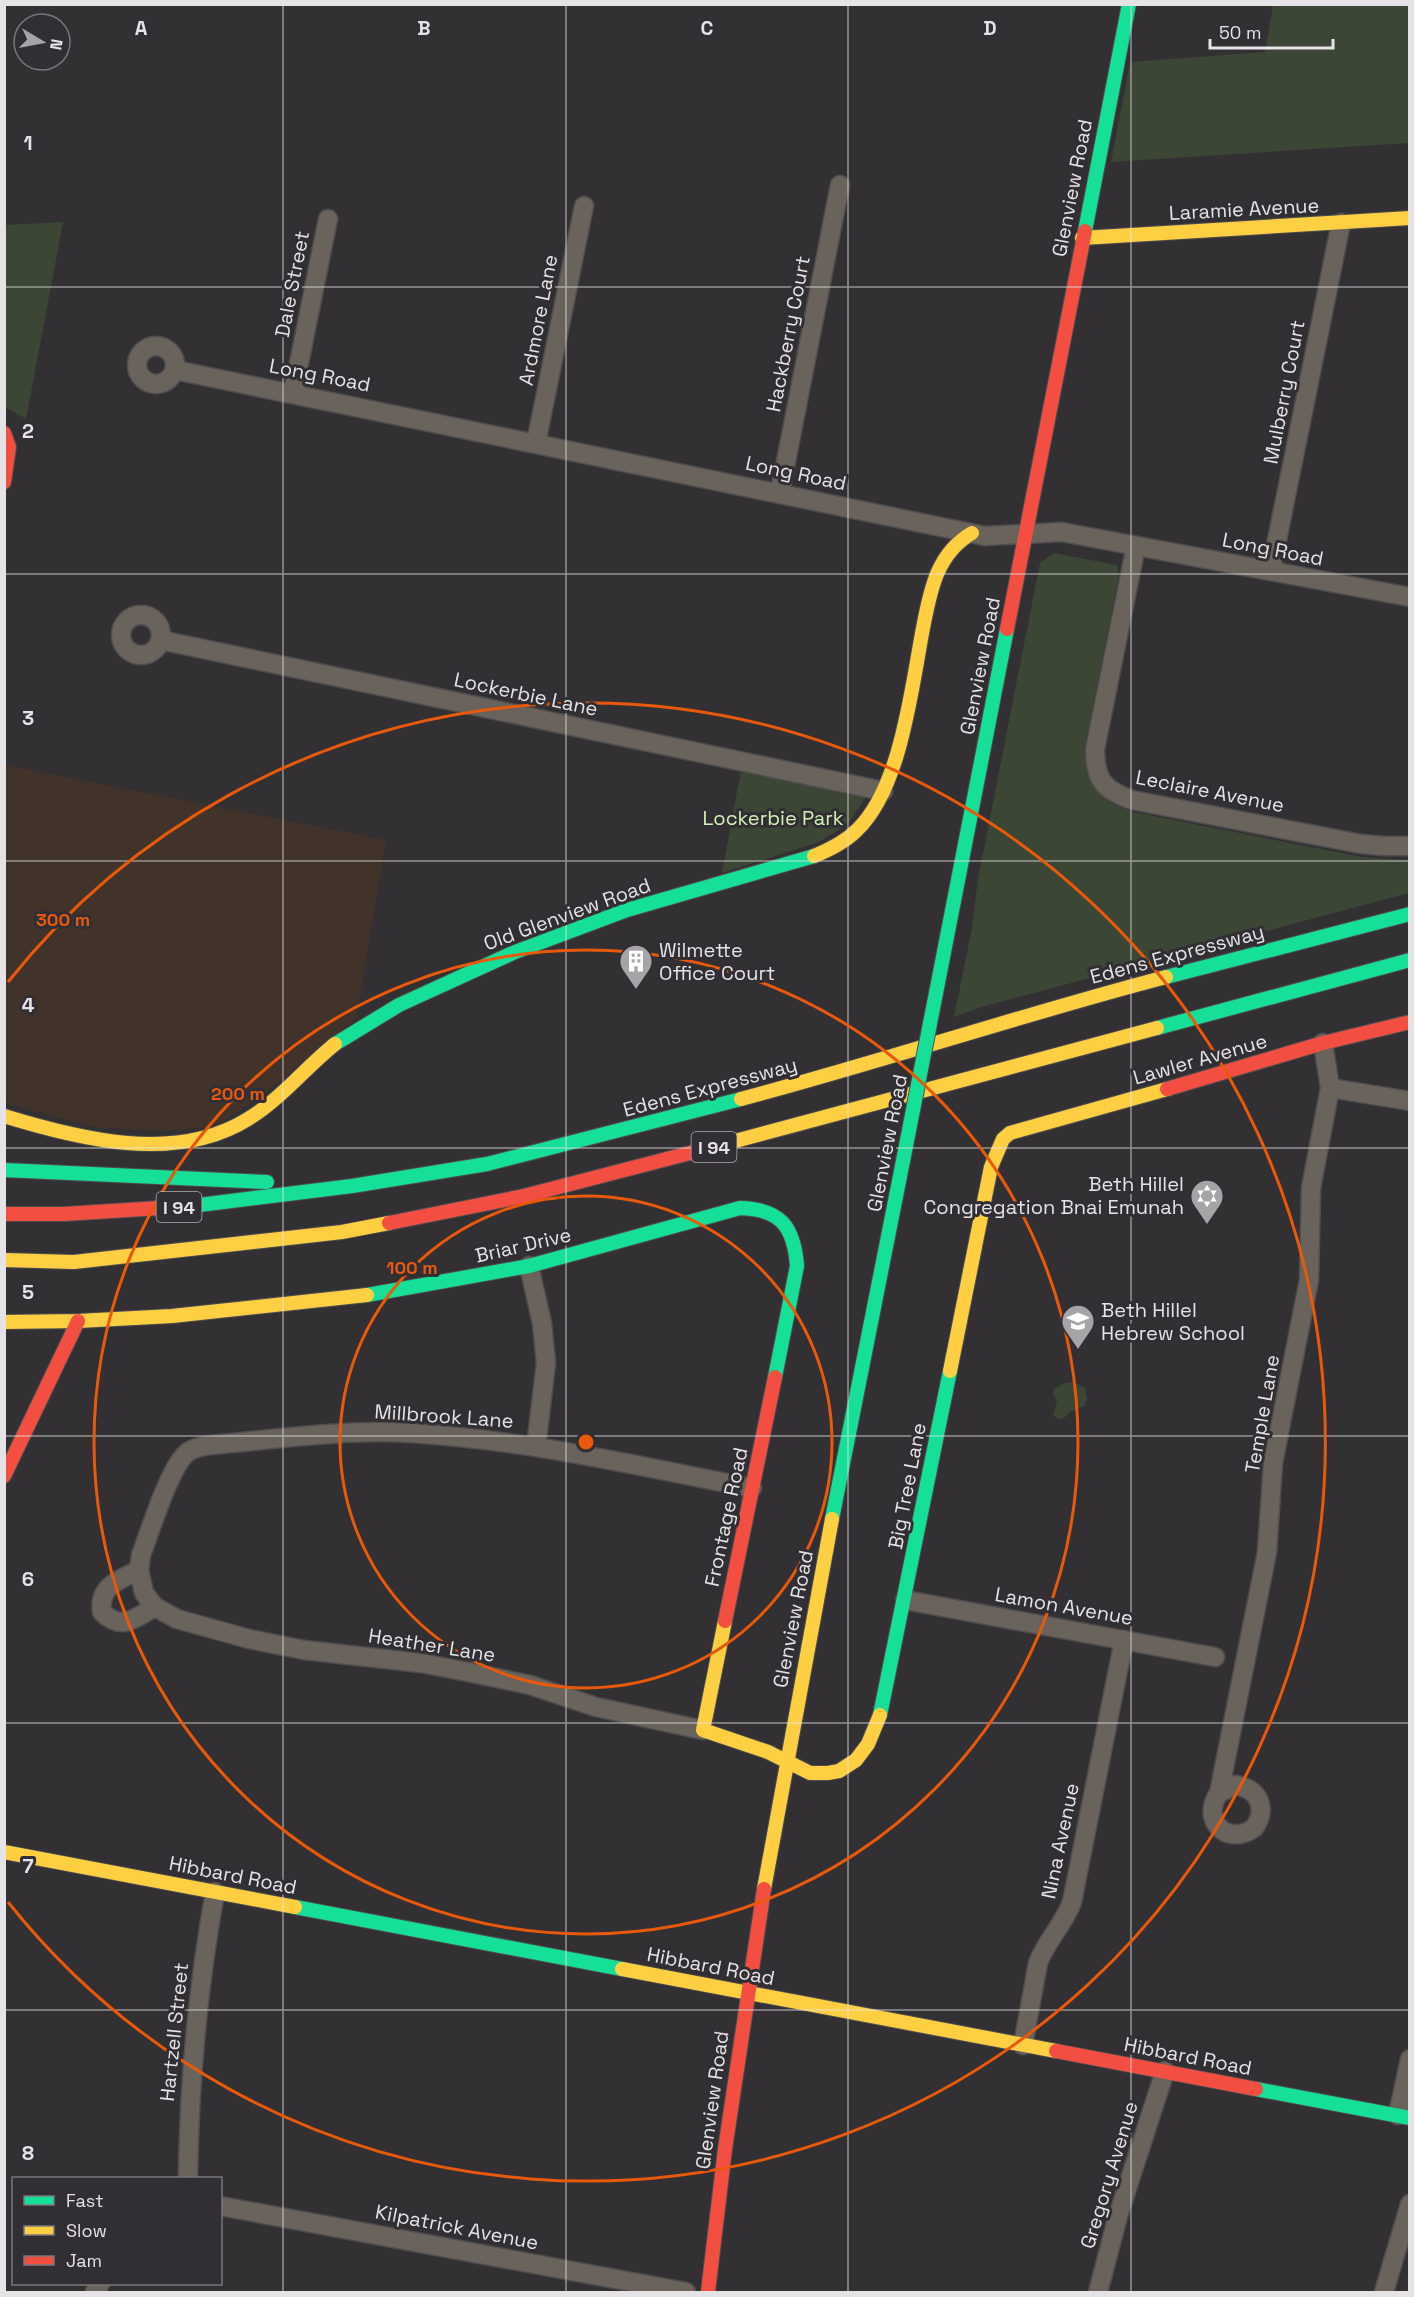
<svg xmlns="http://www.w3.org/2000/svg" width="1414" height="2297" font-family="'Space Grotesk',sans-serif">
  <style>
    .commercial { fill: #42332a }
    .green { fill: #3c4635 }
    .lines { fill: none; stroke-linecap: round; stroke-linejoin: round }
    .street-casing { stroke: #4f4d4f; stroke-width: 21 }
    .fast-casing { stroke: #4f4d4f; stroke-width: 16 }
    .slow-casing { stroke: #4f4d4f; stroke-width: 16 }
    .jam-casing { stroke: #4f4d4f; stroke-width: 16 }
    .street { stroke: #6a635b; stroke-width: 18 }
    .fast { stroke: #16e098; stroke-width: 14 }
    .slow { stroke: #ffcf43; stroke-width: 14 }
    .jam { stroke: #f24e42; stroke-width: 14 }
    .fast-bridge-casing { stroke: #4f4d4f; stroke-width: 16; stroke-linecap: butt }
    .fast-bridge { stroke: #16e098; stroke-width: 14 }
    .grid { fill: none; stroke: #e5e3e6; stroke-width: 1.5; stroke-opacity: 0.55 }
    .ring { fill: none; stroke: #e8590c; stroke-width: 3 }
    .labels { text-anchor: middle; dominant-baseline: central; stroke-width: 6; stroke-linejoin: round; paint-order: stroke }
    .shield { fill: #322f34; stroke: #afadb1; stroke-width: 1.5 }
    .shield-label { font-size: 18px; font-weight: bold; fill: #e5e3e6 }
    .street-label { font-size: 20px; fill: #e5e3e6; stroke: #322f34 }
    .park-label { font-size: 20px; fill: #d1f1b5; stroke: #322f34 }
    .poi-label { font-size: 20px; fill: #e5e3e6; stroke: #322f34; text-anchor: start }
    .grid-label { font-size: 20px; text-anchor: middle; font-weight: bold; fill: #e5e3e6; stroke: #322f34; stroke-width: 6; stroke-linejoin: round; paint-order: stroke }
    .centre { fill: #e8590c; stroke: #322f34; stroke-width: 3 }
    .ring-label { font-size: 18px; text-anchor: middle; font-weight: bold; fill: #e8590c; stroke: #322f34; stroke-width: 6; stroke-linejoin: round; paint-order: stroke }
  </style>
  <rect width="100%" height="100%" fill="#323033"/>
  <path class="commercial" d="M4,765L386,840L356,1018L279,1082L223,1122L203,1128L156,1131L94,1127L5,1103Z"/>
  <g class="green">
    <path d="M1273,5H1409V143L1111,162L1130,62L1265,52Z"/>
    <path d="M63,222L26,419L5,407V225Z"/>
    <path d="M1054,553L1117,565L1119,575L1084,750L1091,781L1100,795L1115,805L1133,812L1362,857L1409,860V893L981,1007L954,1017L972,928L978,879L1040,563Z"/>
    <path d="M741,771L866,797L848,824L819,842L722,873Z"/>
    <path d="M1073,1382L1085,1388L1087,1400L1084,1406L1070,1412L1064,1418L1059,1419L1053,1415L1057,1401L1053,1394L1054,1389L1065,1383Z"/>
  </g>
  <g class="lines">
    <defs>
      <g id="street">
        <circle cx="156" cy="365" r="19"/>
        <path d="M175,370L985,536L1062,532L1410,597"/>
        <path d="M293,393L328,219"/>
        <path d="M536,443L584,206"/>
        <path d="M780,492L840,185"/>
        <path d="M1136,546L1095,749C1095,779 1103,790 1132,800L1361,844L1384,846H1410"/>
        <path d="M1271,570L1341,223"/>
        <circle cx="141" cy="635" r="20"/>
        <path d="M160,640L883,791"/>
        <path d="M1330,1088L1410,1101"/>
        <path d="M529,1266L542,1323L546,1363L536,1447"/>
        <path d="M139,1570C119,1580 98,1586 102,1612C122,1632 134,1618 155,1607"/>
        <path d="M905,1600L1215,1657"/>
        <path d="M703,1730L596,1707L530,1685L473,1673L421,1663L304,1650L249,1639L177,1619L155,1607L144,1593L139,1570L141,1555C150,1532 170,1465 188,1452C195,1447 204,1446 211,1445C277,1439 345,1429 411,1433C526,1440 639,1466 752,1488"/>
        <path d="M1219,1793L1235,1785C1259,1788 1268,1809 1254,1828C1227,1847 1200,1820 1219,1793L1267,1552L1273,1463L1309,1280L1311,1188L1330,1088L1323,1043"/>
        <path d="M1023,2045L1038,1963C1046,1941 1064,1924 1072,1902L1124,1640"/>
        <path d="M1398,2115L1410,2059"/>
        <path d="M188,2178C189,2082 198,1987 215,1892"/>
        <path d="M220,2206L686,2292"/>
        <path d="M95,2292L100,2284"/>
        <path d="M1098,2292L1118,2216L1165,2071"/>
        <path d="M1384,2292L1410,2204"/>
      </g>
      <g id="fast">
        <path d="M1085,231L1129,4"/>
        <path d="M1166,977L1410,914"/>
        <path d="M936,993L1007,629"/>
        <path d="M1157,1028L1410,960"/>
        <path d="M335,1044L399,1005L515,952L627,910L814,856"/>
        <path d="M4,1170L267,1182"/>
        <path d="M191,1206L352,1186L487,1164L741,1099"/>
        <path d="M367,1295L529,1266L740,1208C781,1209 794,1227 797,1266L775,1377"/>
        <path d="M832,1519L903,1161"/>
        <path d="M880,1715L950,1371"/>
        <path d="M295,1907L622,1969"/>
        <path d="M1256,2089L1410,2118"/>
      </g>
      <g id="slow">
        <path d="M1082,238L1410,218"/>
        <path d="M814,856C829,850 845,842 857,830C902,787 912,683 924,623C931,587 938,553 972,533"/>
        <path d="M741,1099C884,1061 1024,1014 1166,977"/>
        <path d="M4,1116C79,1139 176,1164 248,1119C281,1099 305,1068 335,1044"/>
        <path d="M713,1147L1157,1028"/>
        <path d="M4,1260L74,1262L342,1232L389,1223"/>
        <path d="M4,1322L78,1321L172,1316L367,1295"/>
        <path d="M950,1371L991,1167L1003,1139L1010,1133L1167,1089"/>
        <path d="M725,1621L703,1730L768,1752L810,1773H828L839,1771L856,1760L868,1744L880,1715"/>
        <path d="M4,1852L295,1907"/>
        <path d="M764,1889L832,1519"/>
        <path d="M622,1969L1056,2051"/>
      </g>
      <g id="jam">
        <path d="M4,433L9,447L4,482"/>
        <path d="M1007,629L1085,231"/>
        <path d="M1167,1089L1323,1043L1410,1022"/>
        <path d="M4,1214H64L191,1206"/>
        <path d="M389,1223L524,1196L713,1147"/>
        <path d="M4,1476L78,1321"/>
        <path d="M725,1621L775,1377"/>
        <path d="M1056,2051L1256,2089"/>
        <path d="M708,2292L725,2149L764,1889"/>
      </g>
    </defs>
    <use href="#street" class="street-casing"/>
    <use href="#fast" class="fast-casing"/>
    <use href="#slow" class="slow-casing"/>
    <use href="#jam" class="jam-casing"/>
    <use href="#street" class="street"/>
    <use href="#fast" class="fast"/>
    <use href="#slow" class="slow"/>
    <use href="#jam" class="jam"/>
    <defs>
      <path id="fast-bridge" d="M903,1161L936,993"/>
    </defs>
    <use href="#fast-bridge" class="fast-bridge-casing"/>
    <use href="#fast-bridge" class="fast-bridge"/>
  </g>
  <path class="grid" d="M283,4V2292M566,4V2292M848,4V2292M1131,4V2292M4,287H1410M4,574H1410M4,861H1410M4,1148H1410M4,1436H1410M4,1723H1410M4,2010H1410"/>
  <g class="ring">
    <circle cx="586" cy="1442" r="246"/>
    <circle cx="586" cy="1442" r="492"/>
    <path d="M8 982A739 739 0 1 1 8 1902"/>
  </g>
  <defs>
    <symbol id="building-pin" viewBox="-11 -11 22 30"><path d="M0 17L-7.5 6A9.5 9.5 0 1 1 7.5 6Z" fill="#a6a4a7" stroke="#322f34"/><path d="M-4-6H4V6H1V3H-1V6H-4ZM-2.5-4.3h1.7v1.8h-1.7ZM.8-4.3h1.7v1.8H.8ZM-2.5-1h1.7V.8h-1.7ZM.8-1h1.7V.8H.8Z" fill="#fff"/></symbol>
    <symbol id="synagogue-pin" viewBox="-11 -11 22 30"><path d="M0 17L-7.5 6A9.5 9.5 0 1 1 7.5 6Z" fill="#a6a4a7" stroke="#322f34"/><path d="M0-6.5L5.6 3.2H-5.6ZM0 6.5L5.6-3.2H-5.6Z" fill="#fff"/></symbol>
    <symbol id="school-pin" viewBox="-11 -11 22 30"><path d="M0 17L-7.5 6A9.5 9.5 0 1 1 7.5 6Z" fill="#a6a4a7" stroke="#322f34"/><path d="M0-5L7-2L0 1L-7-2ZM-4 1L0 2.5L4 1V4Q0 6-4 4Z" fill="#fff"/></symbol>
  </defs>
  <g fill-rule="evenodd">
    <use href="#building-pin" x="617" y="942" width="38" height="52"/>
    <use href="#synagogue-pin" x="1188" y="1177" width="38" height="52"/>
    <use href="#school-pin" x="1059" y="1302" width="38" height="52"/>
  </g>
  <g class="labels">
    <g class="shield">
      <rect x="691.5" y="1132" width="45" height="30" rx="4.5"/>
      <rect x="156.5" y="1192" width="45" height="30" rx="4.5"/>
    </g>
    <g class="shield-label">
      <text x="714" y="1147">I 94</text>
      <text x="179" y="1207">I 94</text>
    </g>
    <g class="street-label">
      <text transform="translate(1072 188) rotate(-79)">Glenview Road</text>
      <text transform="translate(1244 209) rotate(-3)">Laramie Avenue</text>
      <text transform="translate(292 284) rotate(-79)">Dale Street</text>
      <text transform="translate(538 320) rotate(-79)">Ardmore Lane</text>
      <text transform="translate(788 334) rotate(-79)">Hackberry Court</text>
      <text transform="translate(320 375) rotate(11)">Long Road</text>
      <text transform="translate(1284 392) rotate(-79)">Mulberry Court</text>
      <text transform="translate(796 473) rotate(12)">Long Road</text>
      <text transform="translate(1273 549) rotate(11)">Long Road</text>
      <text transform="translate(980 666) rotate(-79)">Glenview Road</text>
      <text transform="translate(526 694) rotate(12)">Lockerbie Lane</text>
      <text transform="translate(1210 791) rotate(11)">Leclaire Avenue</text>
      <text transform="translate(567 914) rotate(-20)">Old Glenview Road</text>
      <text transform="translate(1177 954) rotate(-15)">Edens Expressway</text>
      <text transform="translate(1200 1059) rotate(-16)">Lawler Avenue</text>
      <text transform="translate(710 1087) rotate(-15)">Edens Expressway</text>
      <text transform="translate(887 1143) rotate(-79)">Glenview Road</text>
      <text transform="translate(523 1245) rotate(-13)">Briar Drive</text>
      <text transform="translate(1262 1414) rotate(-80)">Temple Lane</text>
      <text transform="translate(444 1416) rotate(4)">Millbrook Lane</text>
      <text transform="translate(907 1486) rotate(-79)">Big Tree Lane</text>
      <text transform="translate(726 1517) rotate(-78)">Frontage Road</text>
      <text transform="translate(1064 1606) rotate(10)">Lamon Avenue</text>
      <text transform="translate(793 1619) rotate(-79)">Glenview Road</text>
      <text transform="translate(432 1645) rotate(9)">Heather Lane</text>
      <text transform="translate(1060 1841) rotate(-78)">Nina Avenue</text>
      <text transform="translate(233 1875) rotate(11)">Hibbard Road</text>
      <text transform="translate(711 1966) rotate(11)">Hibbard Road</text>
      <text transform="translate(174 2032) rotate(-84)">Hartzell Street</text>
      <text transform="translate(1188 2056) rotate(11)">Hibbard Road</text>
      <text transform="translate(712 2100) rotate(-82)">Glenview Road</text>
      <text transform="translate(1109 2175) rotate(-73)">Gregory Avenue</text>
      <text transform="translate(457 2227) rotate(11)">Kilpatrick Avenue</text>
    </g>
    <g class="park-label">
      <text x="773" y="818">Lockerbie Park</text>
    </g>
    <g class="poi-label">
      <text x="659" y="950">Wilmette<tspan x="659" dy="23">Office Court</tspan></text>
      <text x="1184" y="1184" text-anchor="end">Beth Hillel<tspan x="1184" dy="23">Congregation Bnai Emunah</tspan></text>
      <text x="1101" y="1310">Beth Hillel<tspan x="1101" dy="23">Hebrew School</tspan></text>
    </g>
  </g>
  <g class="grid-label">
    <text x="141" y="35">A</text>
    <text x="424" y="35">B</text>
    <text x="707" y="35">C</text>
    <text x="990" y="35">D</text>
    <text x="28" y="150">1</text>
    <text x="28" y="438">2</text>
    <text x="28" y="725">3</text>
    <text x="28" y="1012">4</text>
    <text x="28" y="1299">5</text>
    <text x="28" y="1586">6</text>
    <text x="28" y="1873">7</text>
    <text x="28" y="2160">8</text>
  </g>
  <circle cx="586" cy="1442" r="9" class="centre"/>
  <g class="ring-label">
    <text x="63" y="926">300 m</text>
    <text x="238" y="1100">200 m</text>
    <text x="412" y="1274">100 m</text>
  </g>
  <rect width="1414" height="2297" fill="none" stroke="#e5e3e6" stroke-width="12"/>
  <rect x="12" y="2177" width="210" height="108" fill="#322f34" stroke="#7a777b" stroke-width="1.5"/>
  <rect x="24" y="2196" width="30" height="9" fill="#16e098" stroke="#7a777b" stroke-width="1.5"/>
  <text x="66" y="2207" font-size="18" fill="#e5e3e6">Fast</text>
  <rect x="24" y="2226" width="30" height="9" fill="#ffcf43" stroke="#7a777b" stroke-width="1.5"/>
  <text x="66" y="2237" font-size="18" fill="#e5e3e6">Slow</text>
  <rect x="24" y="2256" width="30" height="9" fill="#f24e42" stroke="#7a777b" stroke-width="1.5"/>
  <text x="66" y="2267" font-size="18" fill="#e5e3e6">Jam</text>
  <g transform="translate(42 42) rotate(100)"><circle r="28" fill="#322f34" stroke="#7a777b" stroke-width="1.5"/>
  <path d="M0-4.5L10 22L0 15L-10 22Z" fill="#a6a4a7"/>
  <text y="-9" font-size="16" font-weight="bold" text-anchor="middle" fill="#e5e3e6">N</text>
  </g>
  <path d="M1210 39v9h123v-9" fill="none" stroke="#e5e3e6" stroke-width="3"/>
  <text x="1219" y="39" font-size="18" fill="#e5e3e6" stroke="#322f34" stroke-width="4.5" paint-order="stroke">50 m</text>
</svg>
